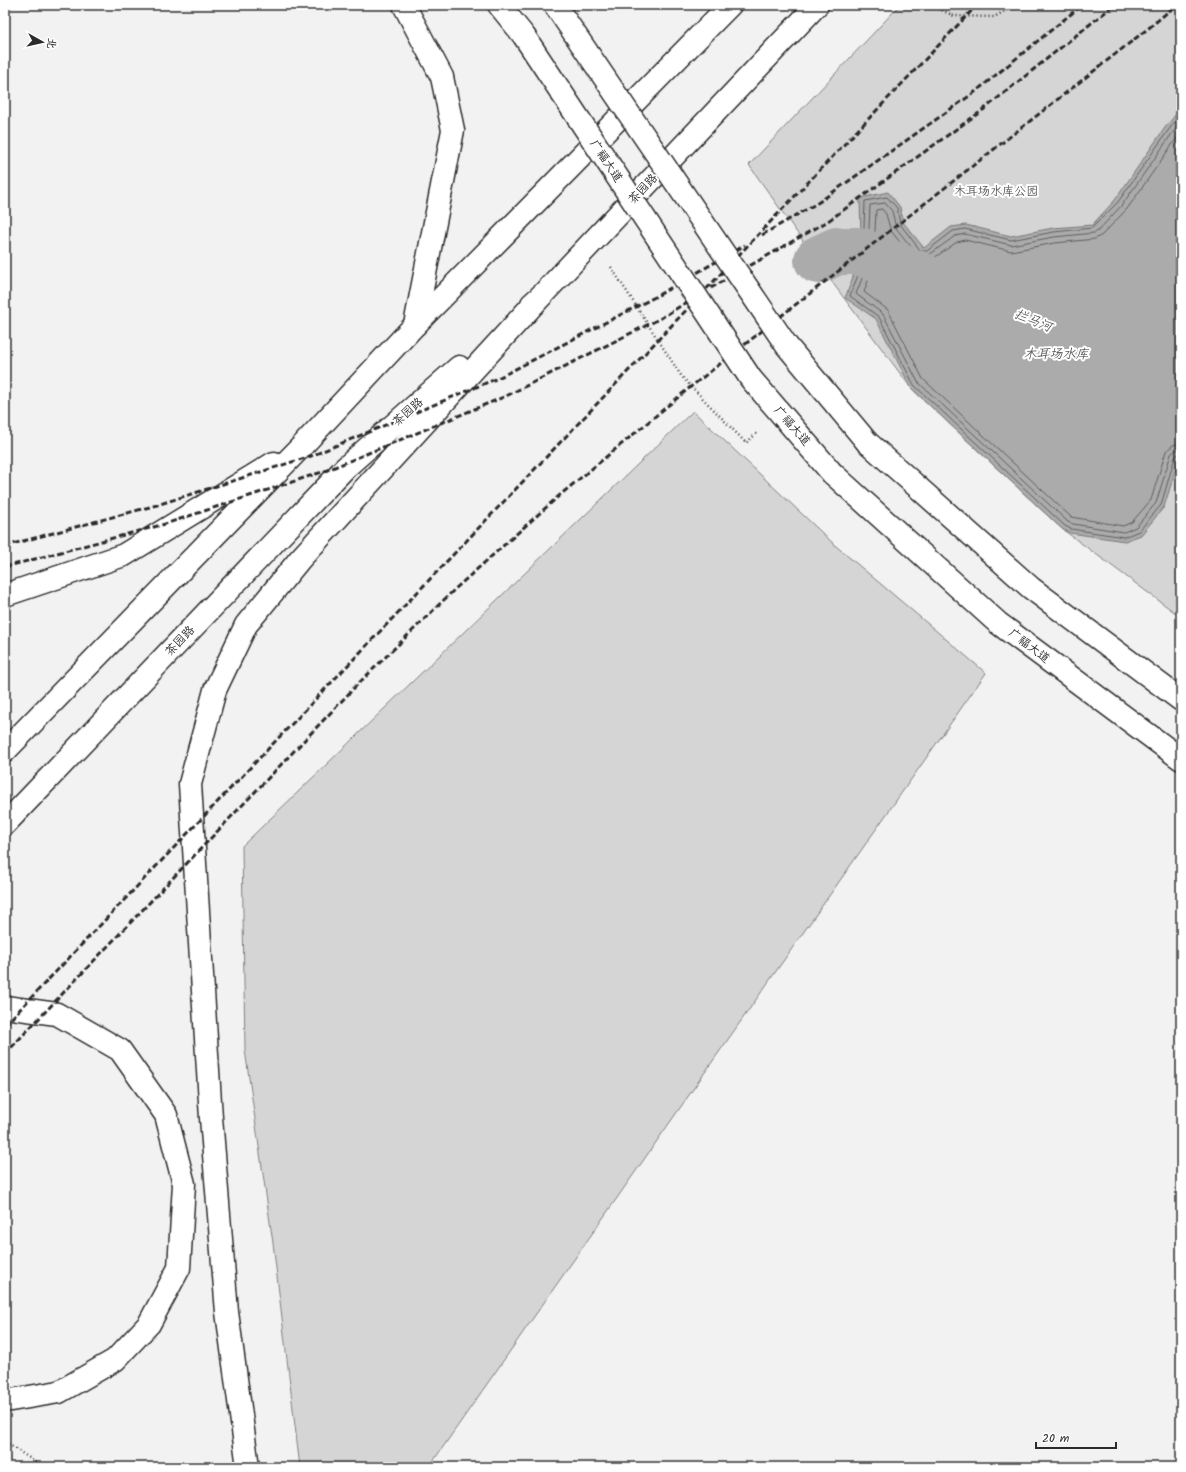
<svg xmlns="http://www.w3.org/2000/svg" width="1186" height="1472" font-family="Kalam,'LXGW WenKai TC',sans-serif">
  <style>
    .green { fill: #d5d5d5; stroke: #808080 }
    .water { fill: #ababab; stroke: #787878 }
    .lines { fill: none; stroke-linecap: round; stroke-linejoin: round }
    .shore { stroke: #5e5e5e; stroke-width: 1 }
    .river { stroke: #ababab; stroke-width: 48 }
    .secondary-casing { stroke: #2b2b2b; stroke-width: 25 }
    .primary-casing { stroke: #2b2b2b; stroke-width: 25 }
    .trunk-casing { stroke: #2b2b2b; stroke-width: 25 }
    .path { stroke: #2b2b2b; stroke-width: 2.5; stroke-dasharray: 1 3; stroke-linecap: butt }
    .secondary { stroke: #fff; stroke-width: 22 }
    .primary { stroke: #fff; stroke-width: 22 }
    .trunk { stroke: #fff; stroke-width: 22 }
    .rail { stroke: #2b2b2b; stroke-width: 3; stroke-dasharray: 6 3; stroke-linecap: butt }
    .secondary-bridge-casing { stroke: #2b2b2b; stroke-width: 25; stroke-linecap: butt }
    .secondary-bridge { stroke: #fff; stroke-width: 22 }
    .labels { text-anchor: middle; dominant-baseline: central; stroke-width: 4; stroke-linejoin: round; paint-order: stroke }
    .street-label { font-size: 12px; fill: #2b2b2b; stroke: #fff }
    .park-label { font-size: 12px; fill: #565656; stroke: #fff }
    .water-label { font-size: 13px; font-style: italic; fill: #585858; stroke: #fff }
  </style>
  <rect width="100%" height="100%" fill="#f2f2f2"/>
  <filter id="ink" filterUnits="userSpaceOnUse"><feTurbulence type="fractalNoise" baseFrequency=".025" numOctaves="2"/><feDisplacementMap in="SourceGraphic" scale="8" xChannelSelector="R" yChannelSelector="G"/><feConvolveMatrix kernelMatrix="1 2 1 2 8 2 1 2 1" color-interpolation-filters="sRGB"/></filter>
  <g filter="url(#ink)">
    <g class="green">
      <path d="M900,5H1181V617L1062,529L911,388L832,282L749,165Z"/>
      <path d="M693,411L837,547L986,673L710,1065L429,1467H300L273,1243L245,1050L242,846Z"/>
    </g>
    <path class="water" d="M1181,108V453L1164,507L1141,535L1125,541L1070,533L1062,529L911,388L876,319L845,298C851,283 857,267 859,251C862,233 860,215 860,198L888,192L900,207L903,222L924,248L951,227L966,225L1011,236L1053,228L1092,225L1115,200L1164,129Z"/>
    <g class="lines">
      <g class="shore">
        <path d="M1181,114L1167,132L1118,202L1092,228L1054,232L1011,240L965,229L953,231L927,251H923L920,250L900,224L897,208L887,197L865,201L863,252L858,275L850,296L879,317L914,385L1065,526L1071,529L1124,537L1139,531L1161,505L1175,457L1177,455L1181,454"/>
        <path d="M1181,122L1171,135L1122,205L1098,231L1094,233L1054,237L1011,245L965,234L955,236L929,255L923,256L916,253L896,228L892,211L885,203L870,205L868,252L863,276L856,294L883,314L918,382L1068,522L1073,524L1124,532L1136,527L1156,503L1171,454L1176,450L1181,449"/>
        <path d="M1181,132L1127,209L1102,235L1095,239L1055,243L1011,251L965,240L957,242L931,260L921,262L912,257L891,231L889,225L886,214L882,209L876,210L874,253L869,278L864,292L888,310L923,379L1071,517L1123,526L1132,522L1151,500L1166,451L1173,445L1181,443"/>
      </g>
      <path class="river" d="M818,260L837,251H859L921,276"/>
      <defs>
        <g id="secondary">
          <path d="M499,5L524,36"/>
          <path d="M867,442L1031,588L1181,700"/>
          <path d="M832,473L998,623L1181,759"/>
        </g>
        <g id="primary">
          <path d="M404,5L442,77L453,130L415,325"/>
          <path d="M532,304L542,295L817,5"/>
          <path d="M5,595L124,555L274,463"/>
          <path d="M5,751L302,446L415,325L730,5"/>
          <path d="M5,824L345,468L459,367"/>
          <path d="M248,1467L227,1312L211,1118L190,784L215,690L246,625L300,559L542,295"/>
        </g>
        <path id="trunk" d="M5,1007L57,1014L120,1050L166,1115L184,1184L179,1268L149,1324L115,1360L59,1392L5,1401"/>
      </defs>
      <use href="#secondary" class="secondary-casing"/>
      <use href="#primary" class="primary-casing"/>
      <use href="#trunk" class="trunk-casing"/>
      <g class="path">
        <path d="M664,5L667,9"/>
        <path d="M931,5L954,16L994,17L1016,5"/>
        <path d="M611,267L682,377L746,443L757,433"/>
        <path d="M5,1442L43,1467"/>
      </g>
      <use href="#secondary" class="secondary"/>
      <use href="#primary" class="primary"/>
      <use href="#trunk" class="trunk"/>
      <g class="rail">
        <path d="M762,235L819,202L975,92L1082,5"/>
        <path d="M711,288L828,221L983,110L1114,5"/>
        <path d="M5,546L157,505L311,456L498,378L655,297L745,245"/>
        <path d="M5,567L165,524L325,471L506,396L661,318L692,299"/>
        <path d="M5,1025L977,5"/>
        <path d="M5,1054L356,686L455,589L560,495L693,385L1150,27L1176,5"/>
      </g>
      <defs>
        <g id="secondary-bridge">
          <path d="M555,5L787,346L867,442"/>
          <path d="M524,36L751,379L832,473"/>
        </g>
      </defs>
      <use href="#secondary-bridge" class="secondary-bridge-casing"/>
      <use href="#secondary-bridge" class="secondary-bridge"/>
    </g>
  </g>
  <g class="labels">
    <g class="street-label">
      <text transform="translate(606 161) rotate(56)">广福大道</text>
      <text transform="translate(643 189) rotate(-47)">茶园路</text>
      <text transform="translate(408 412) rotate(-41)">茶园路</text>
      <text transform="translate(792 426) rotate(49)">广福大道</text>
      <text transform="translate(180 641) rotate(-46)">茶园路</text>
      <text transform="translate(1029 646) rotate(37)">广福大道</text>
    </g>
    <g class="park-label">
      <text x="996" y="191">木耳场水库公园</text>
    </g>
    <g class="water-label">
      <text transform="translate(1033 321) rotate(22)">拦马河</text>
      <text x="1056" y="354">木耳场水库</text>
    </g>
  </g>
  <rect width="1186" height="1472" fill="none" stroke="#fff" stroke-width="20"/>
  <rect x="10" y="10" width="1166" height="1452" fill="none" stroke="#2b2b2b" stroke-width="1.5" filter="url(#ink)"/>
  <g transform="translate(42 42) rotate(98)" stroke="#ffffff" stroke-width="3" paint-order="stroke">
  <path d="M0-3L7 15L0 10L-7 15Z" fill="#2b2b2b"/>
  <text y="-6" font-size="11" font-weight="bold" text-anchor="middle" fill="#2b2b2b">北</text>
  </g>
  <path d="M1036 1442v6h80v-6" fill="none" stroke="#2b2b2b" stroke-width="2"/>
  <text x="1042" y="1442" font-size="12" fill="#2b2b2b" stroke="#ffffff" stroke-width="3" paint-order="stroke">20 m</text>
</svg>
